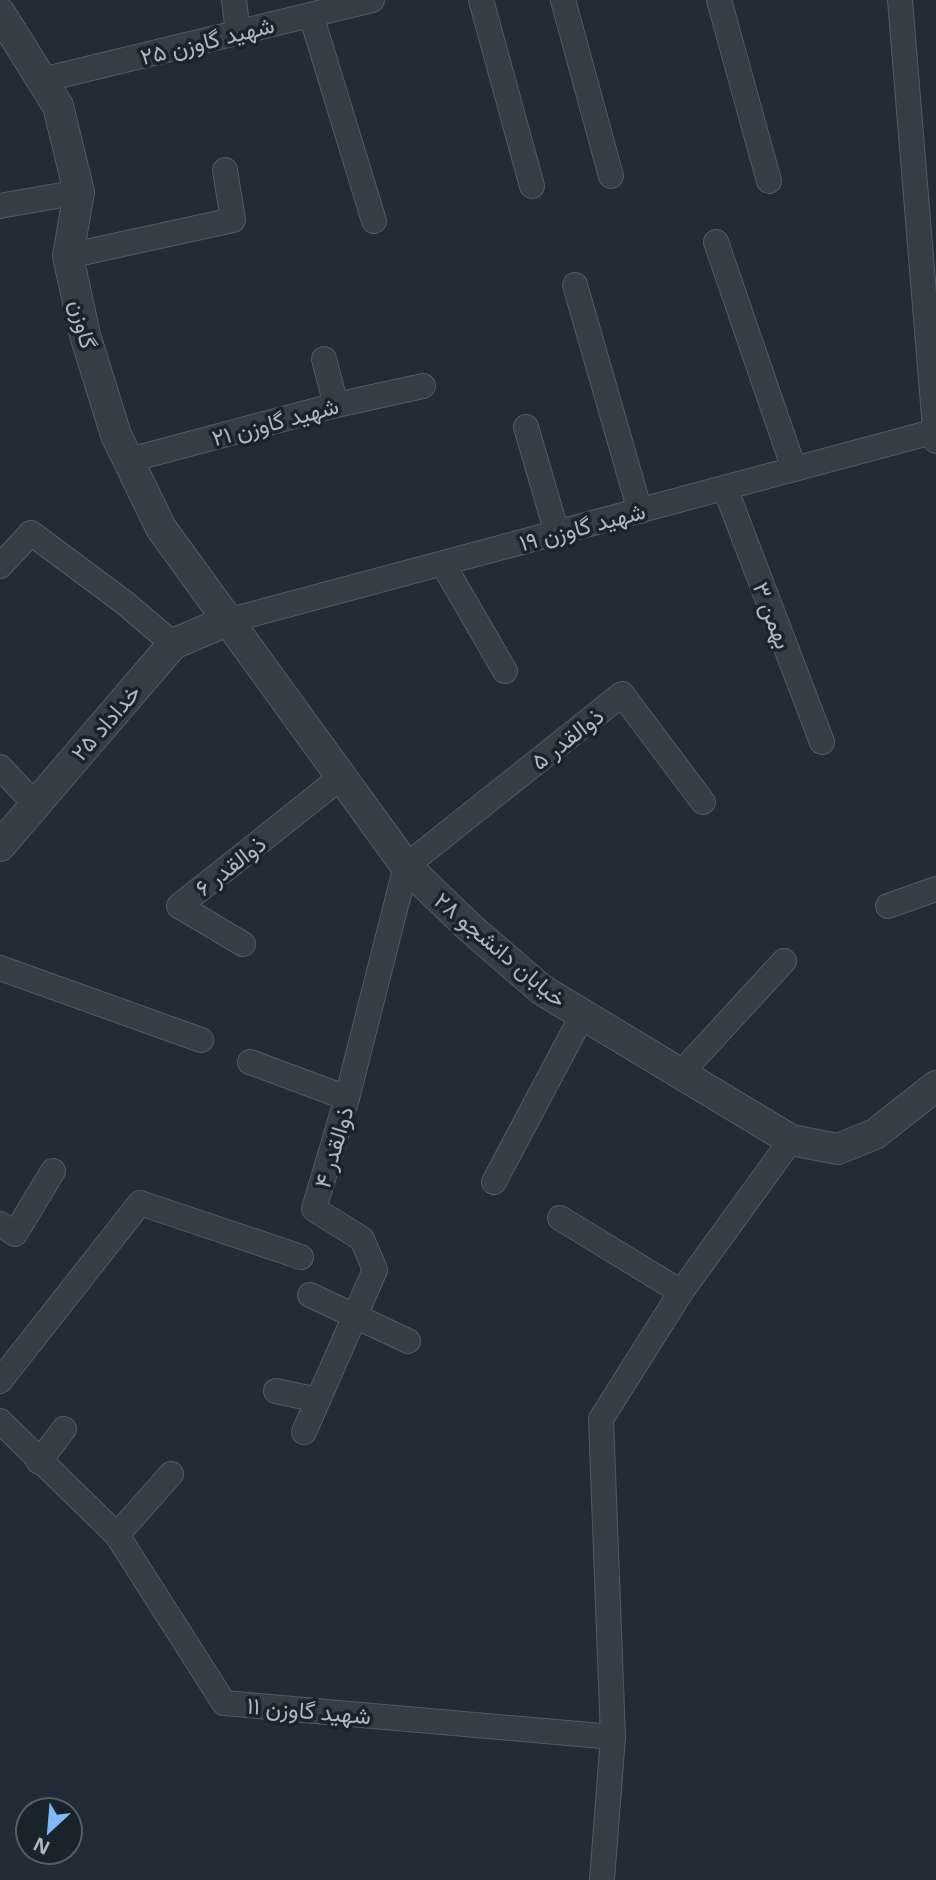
<svg xmlns="http://www.w3.org/2000/svg" width="936" height="1880" font-family="'Open Sans',Vazirmatn,sans-serif">
  <style>
    .lines { fill: none; stroke-linecap: round; stroke-linejoin: round }
    .minor-casing { stroke: #515b65; stroke-width: 26 }
    .tertiary-casing { stroke: #515b65; stroke-width: 32 }
    .minor { stroke: #343e47; stroke-width: 24 }
    .tertiary { stroke: #343e47; stroke-width: 30 }
    .labels { text-anchor: middle; dominant-baseline: central; stroke-width: 7; stroke-linejoin: round; paint-order: stroke }
    .street-label { font-size: 23px; fill: #aeb8c4; stroke: #19232c }
  </style>
  <rect width="100%" height="100%" fill="#212c37"/>
  <g class="lines">
    <defs>
      <g id="minor">
        <path d="M234,0L238,33"/>
        <path d="M481,0L532,186"/>
        <path d="M563,0L611,176"/>
        <path d="M719,0L769,181"/>
        <path d="M900,0L936,441"/>
        <path d="M311,15L374,221"/>
        <path d="M42,80L372,0"/>
        <path d="M0,206L79,192"/>
        <path d="M716,242L794,469"/>
        <path d="M68,256L233,220L225,170"/>
        <path d="M575,285L640,511"/>
        <path d="M324,359L336,405"/>
        <path d="M526,427L557,533"/>
        <path d="M129,460L336,405L423,386"/>
        <path d="M725,488L822,742"/>
        <path d="M443,564L505,671"/>
        <path d="M0,566L31,533L125,603L173,644"/>
        <path d="M227,621L936,431"/>
        <path d="M0,767L35,804"/>
        <path d="M888,906L936,889"/>
        <path d="M243,944L179,906L340,778"/>
        <path d="M0,968L201,1040"/>
        <path d="M250,1062L347,1098"/>
        <path d="M681,1073L784,961"/>
        <path d="M494,1182L582,1016"/>
        <path d="M560,1218L681,1292"/>
        <path d="M0,1224L15,1234L53,1171"/>
        <path d="M310,1295L408,1341"/>
        <path d="M0,1381L140,1203L301,1257"/>
        <path d="M276,1391L318,1400"/>
        <path d="M0,1421L117,1535L224,1703L613,1737L602,1880"/>
        <path d="M304,1432L375,1270L362,1239L314,1209L347,1098L406,866L622,694L703,802"/>
        <path d="M39,1462L64,1429"/>
        <path d="M117,1535L171,1474"/>
        <path d="M613,1737L601,1419L681,1292L791,1140"/>
      </g>
      <g id="tertiary">
        <path d="M0,13L58,106L79,192L68,256L85,335L116,435L161,528L406,866L469,927L542,990L791,1140L838,1149L875,1134L936,1086"/>
        <path d="M0,846L173,644L227,621"/>
      </g>
    </defs>
    <use href="#minor" class="minor-casing"/>
    <use href="#tertiary" class="tertiary-casing"/>
    <use href="#minor" class="minor"/>
    <use href="#tertiary" class="tertiary"/>
  </g>
  <g class="labels">
    <g class="street-label">
      <text transform="translate(207 40) rotate(-14)">شهید گاوزن ۲۵</text>
      <text transform="translate(84 324) rotate(76)">گاوزن</text>
      <text transform="translate(275 421) rotate(-15)">شهید گاوزن ۲۱</text>
      <text transform="translate(582 526) rotate(-15)">شهید گاوزن ۱۹</text>
      <text transform="translate(773 615) rotate(69)">بهمن ۳</text>
      <text transform="translate(105 722) rotate(-49)">خداداد ۲۵</text>
      <text transform="translate(567 738) rotate(-38)">ذوالقدر ۵</text>
      <text transform="translate(230 865) rotate(-38)">ذوالقدر ۶</text>
      <text transform="translate(501 949) rotate(40)">خیابان دانشجو ۲۸</text>
      <text transform="translate(333 1147) rotate(-73)">ذوالقدر ۴</text>
      <text transform="translate(309 1710) rotate(5)">شهید گاوزن ۱۱</text>
    </g>
  </g>
  <g transform="translate(49 1831) rotate(206)"><circle r="33" fill="#19232c" stroke="#555f69" stroke-width="2"/>
  <path d="M0-5L12 26L0 18L-12 26Z" fill="#82b8f5"/>
  <text y="-10" font-size="19" font-weight="bold" text-anchor="middle" fill="#aeb8c4">N</text>
  </g>
</svg>
